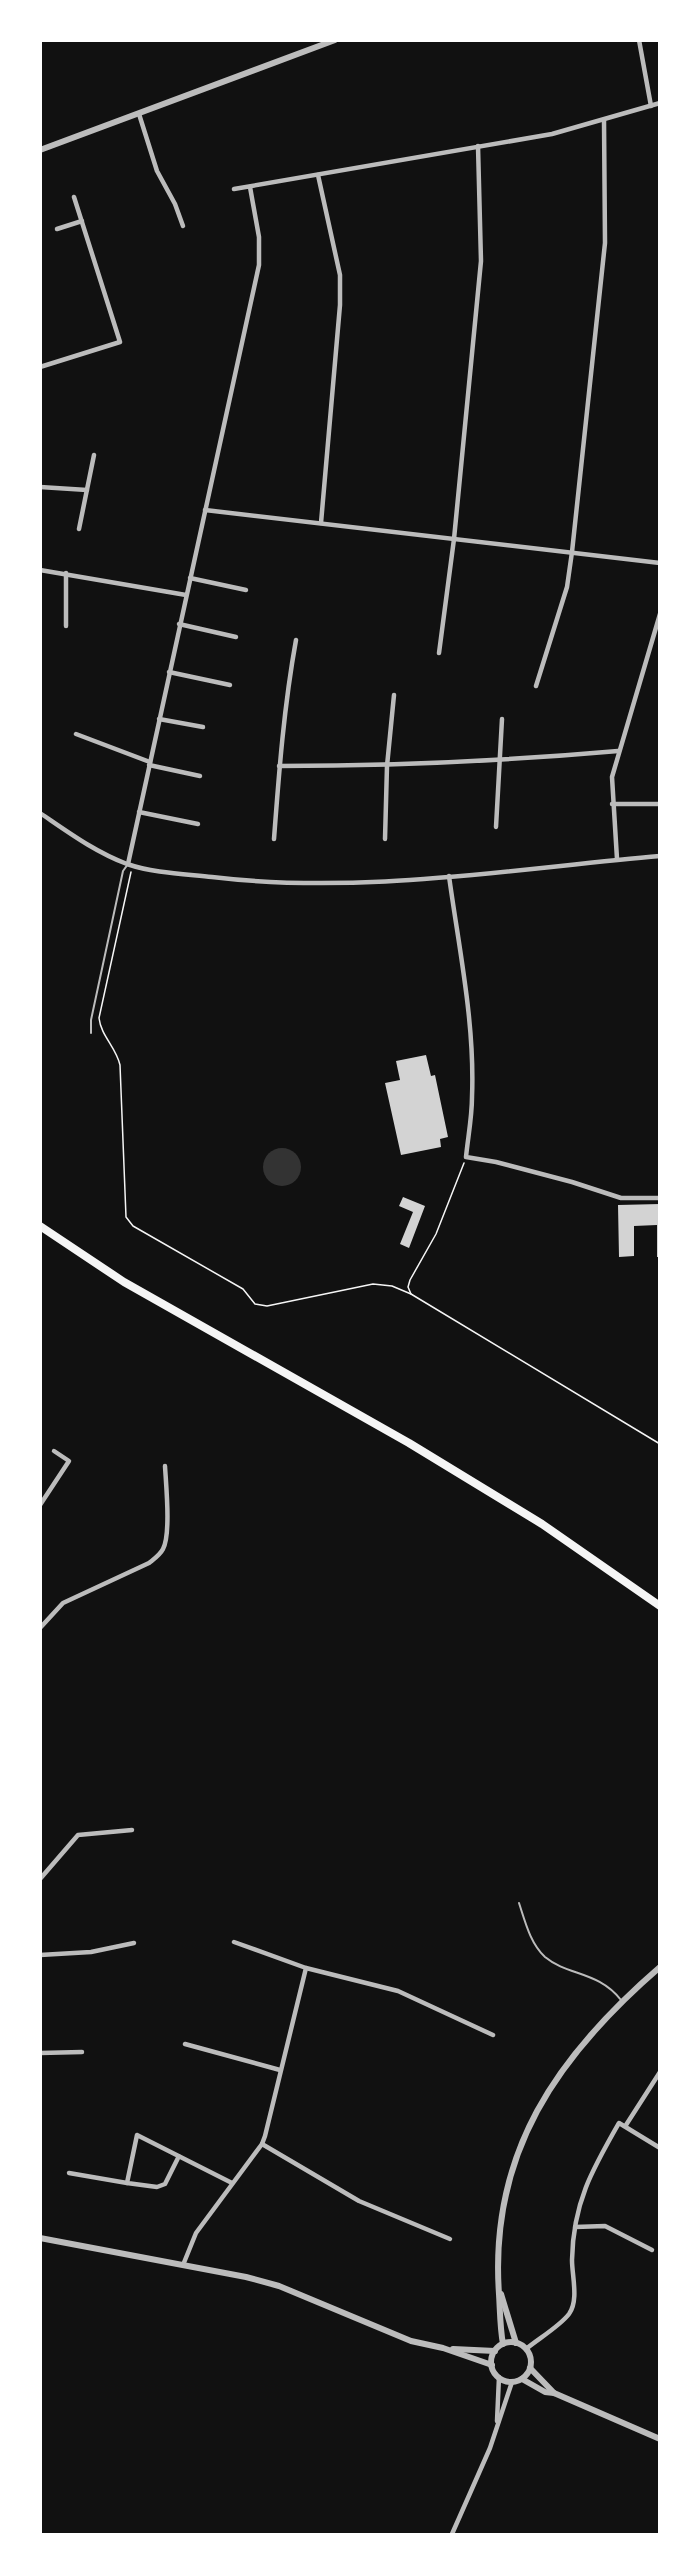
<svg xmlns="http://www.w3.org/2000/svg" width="700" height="2575" font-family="'Fira Sans Condensed',sans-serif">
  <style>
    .water { fill: #333 }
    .building { fill: #d3d3d3 }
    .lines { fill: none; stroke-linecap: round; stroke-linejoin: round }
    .path { stroke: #f5f5f5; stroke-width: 1.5 }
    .service { stroke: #bcbcbc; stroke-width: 2 }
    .minor { stroke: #bcbcbc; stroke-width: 4.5 }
    .tertiary { stroke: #bcbcbc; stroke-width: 6 }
    .primary { stroke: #f5f5f5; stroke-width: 8 }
  </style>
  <rect width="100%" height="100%" fill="#111"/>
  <circle class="water" cx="282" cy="1167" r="19"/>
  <g class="building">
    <path d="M426,1055L431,1076L435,1075L448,1137L440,1139L441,1147L401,1155L385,1083L400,1080L396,1061Z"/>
    <path d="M403,1197L425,1206L409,1248L400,1244L413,1212L399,1206Z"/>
    <path d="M660,1204V1257H657V1225L634,1226V1256L619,1257L618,1205Z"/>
  </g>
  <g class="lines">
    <g class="path">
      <path d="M131,872L99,1018C101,1036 116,1047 120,1065L126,1217L133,1226L243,1289L255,1304L267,1306L373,1284L392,1286L411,1294"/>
      <path d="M464,1163L436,1234L410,1280L408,1287L411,1294L660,1444"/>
    </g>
    <g class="service">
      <path d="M91,1033V1020L123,871L128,864"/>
      <path d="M519,1903C525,1921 530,1943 545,1957C568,1976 598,1971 621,2000"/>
    </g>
    <g class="minor">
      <path d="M639,40L651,106"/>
      <path d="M139,114L157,171L175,204L183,226"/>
      <path d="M318,175L340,275V305L321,523"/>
      <path d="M234,189L552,134L660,103"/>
      <path d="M57,229L82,221"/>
      <path d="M40,367L120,342L74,197"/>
      <path d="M40,487L87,490"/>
      <path d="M205,510L660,563"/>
      <path d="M79,529L94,455"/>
      <path d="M40,570L186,595"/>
      <path d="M190,578L246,590"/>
      <path d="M179,624L236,637"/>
      <path d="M66,626V573"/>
      <path d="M439,653L454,539L481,261L478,146"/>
      <path d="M169,672L230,685"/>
      <path d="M536,686L567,587L572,552L605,243L604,120"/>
      <path d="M159,719L203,727"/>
      <path d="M76,734L150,762"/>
      <path d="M149,765L200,776"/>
      <path d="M279,766C393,766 504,761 618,751"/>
      <path d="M612,804H660"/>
      <path d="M139,812L198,824"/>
      <path d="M40,813C68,832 95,852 127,864C153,873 184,874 212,877C361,895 511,869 660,856"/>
      <path d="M496,827L502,719"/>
      <path d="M274,839C279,772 284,706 296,640"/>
      <path d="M385,839L387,766L394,695"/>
      <path d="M617,859L612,777L660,614"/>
      <path d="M128,864L259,265V237L250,187"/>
      <path d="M449,876C459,949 475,1023 472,1097C472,1117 468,1137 466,1157L496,1162L572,1182L621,1198H660"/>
      <path d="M40,1505L69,1461L54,1451"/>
      <path d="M40,1628L63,1603L149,1563C154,1559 160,1555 163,1549C171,1534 166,1485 165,1466"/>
      <path d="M40,1879L78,1835L132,1830"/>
      <path d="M234,1942L306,1968L398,1991L493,2035"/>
      <path d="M40,1955L91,1952L134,1943"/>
      <path d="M185,2044L280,2070"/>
      <path d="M40,2053L82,2052"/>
      <path d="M626,2125L660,2072"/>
      <path d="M262,2144L359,2201L450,2239"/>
      <path d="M179,2156L165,2184L157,2187L127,2183L137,2135L232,2183"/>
      <path d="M69,2173L127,2183"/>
      <path d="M575,2227L605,2226L652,2250"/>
      <path d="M183,2265L196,2233L262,2144L265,2136L306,1968"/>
      <path d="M526,2349C538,2339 560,2326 569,2314C579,2300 572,2276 572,2260C573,2203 592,2170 619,2123L660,2148"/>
      <path d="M497,2421L499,2377"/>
      <path d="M452,2534L490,2448L512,2382"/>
    </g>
    <g class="tertiary">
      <path d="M40,150L335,40"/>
      <path d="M40,2238L246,2277L279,2286L411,2341L443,2348L492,2365"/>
      <path d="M501,2294L516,2343"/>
      <circle cx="511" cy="2362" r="20"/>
      <path d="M503,2344C500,2328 500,2310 499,2294C489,2153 557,2056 660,1967"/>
      <path d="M453,2349L495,2351"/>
      <path d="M530,2368L554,2393"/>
      <path d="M522,2379L545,2392L554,2393L660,2439"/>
    </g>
    <path class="primary" d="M40,1226L124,1282L409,1443L542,1524L660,1606"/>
  </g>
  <rect width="700" height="2575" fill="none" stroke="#ffffff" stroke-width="84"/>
</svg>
